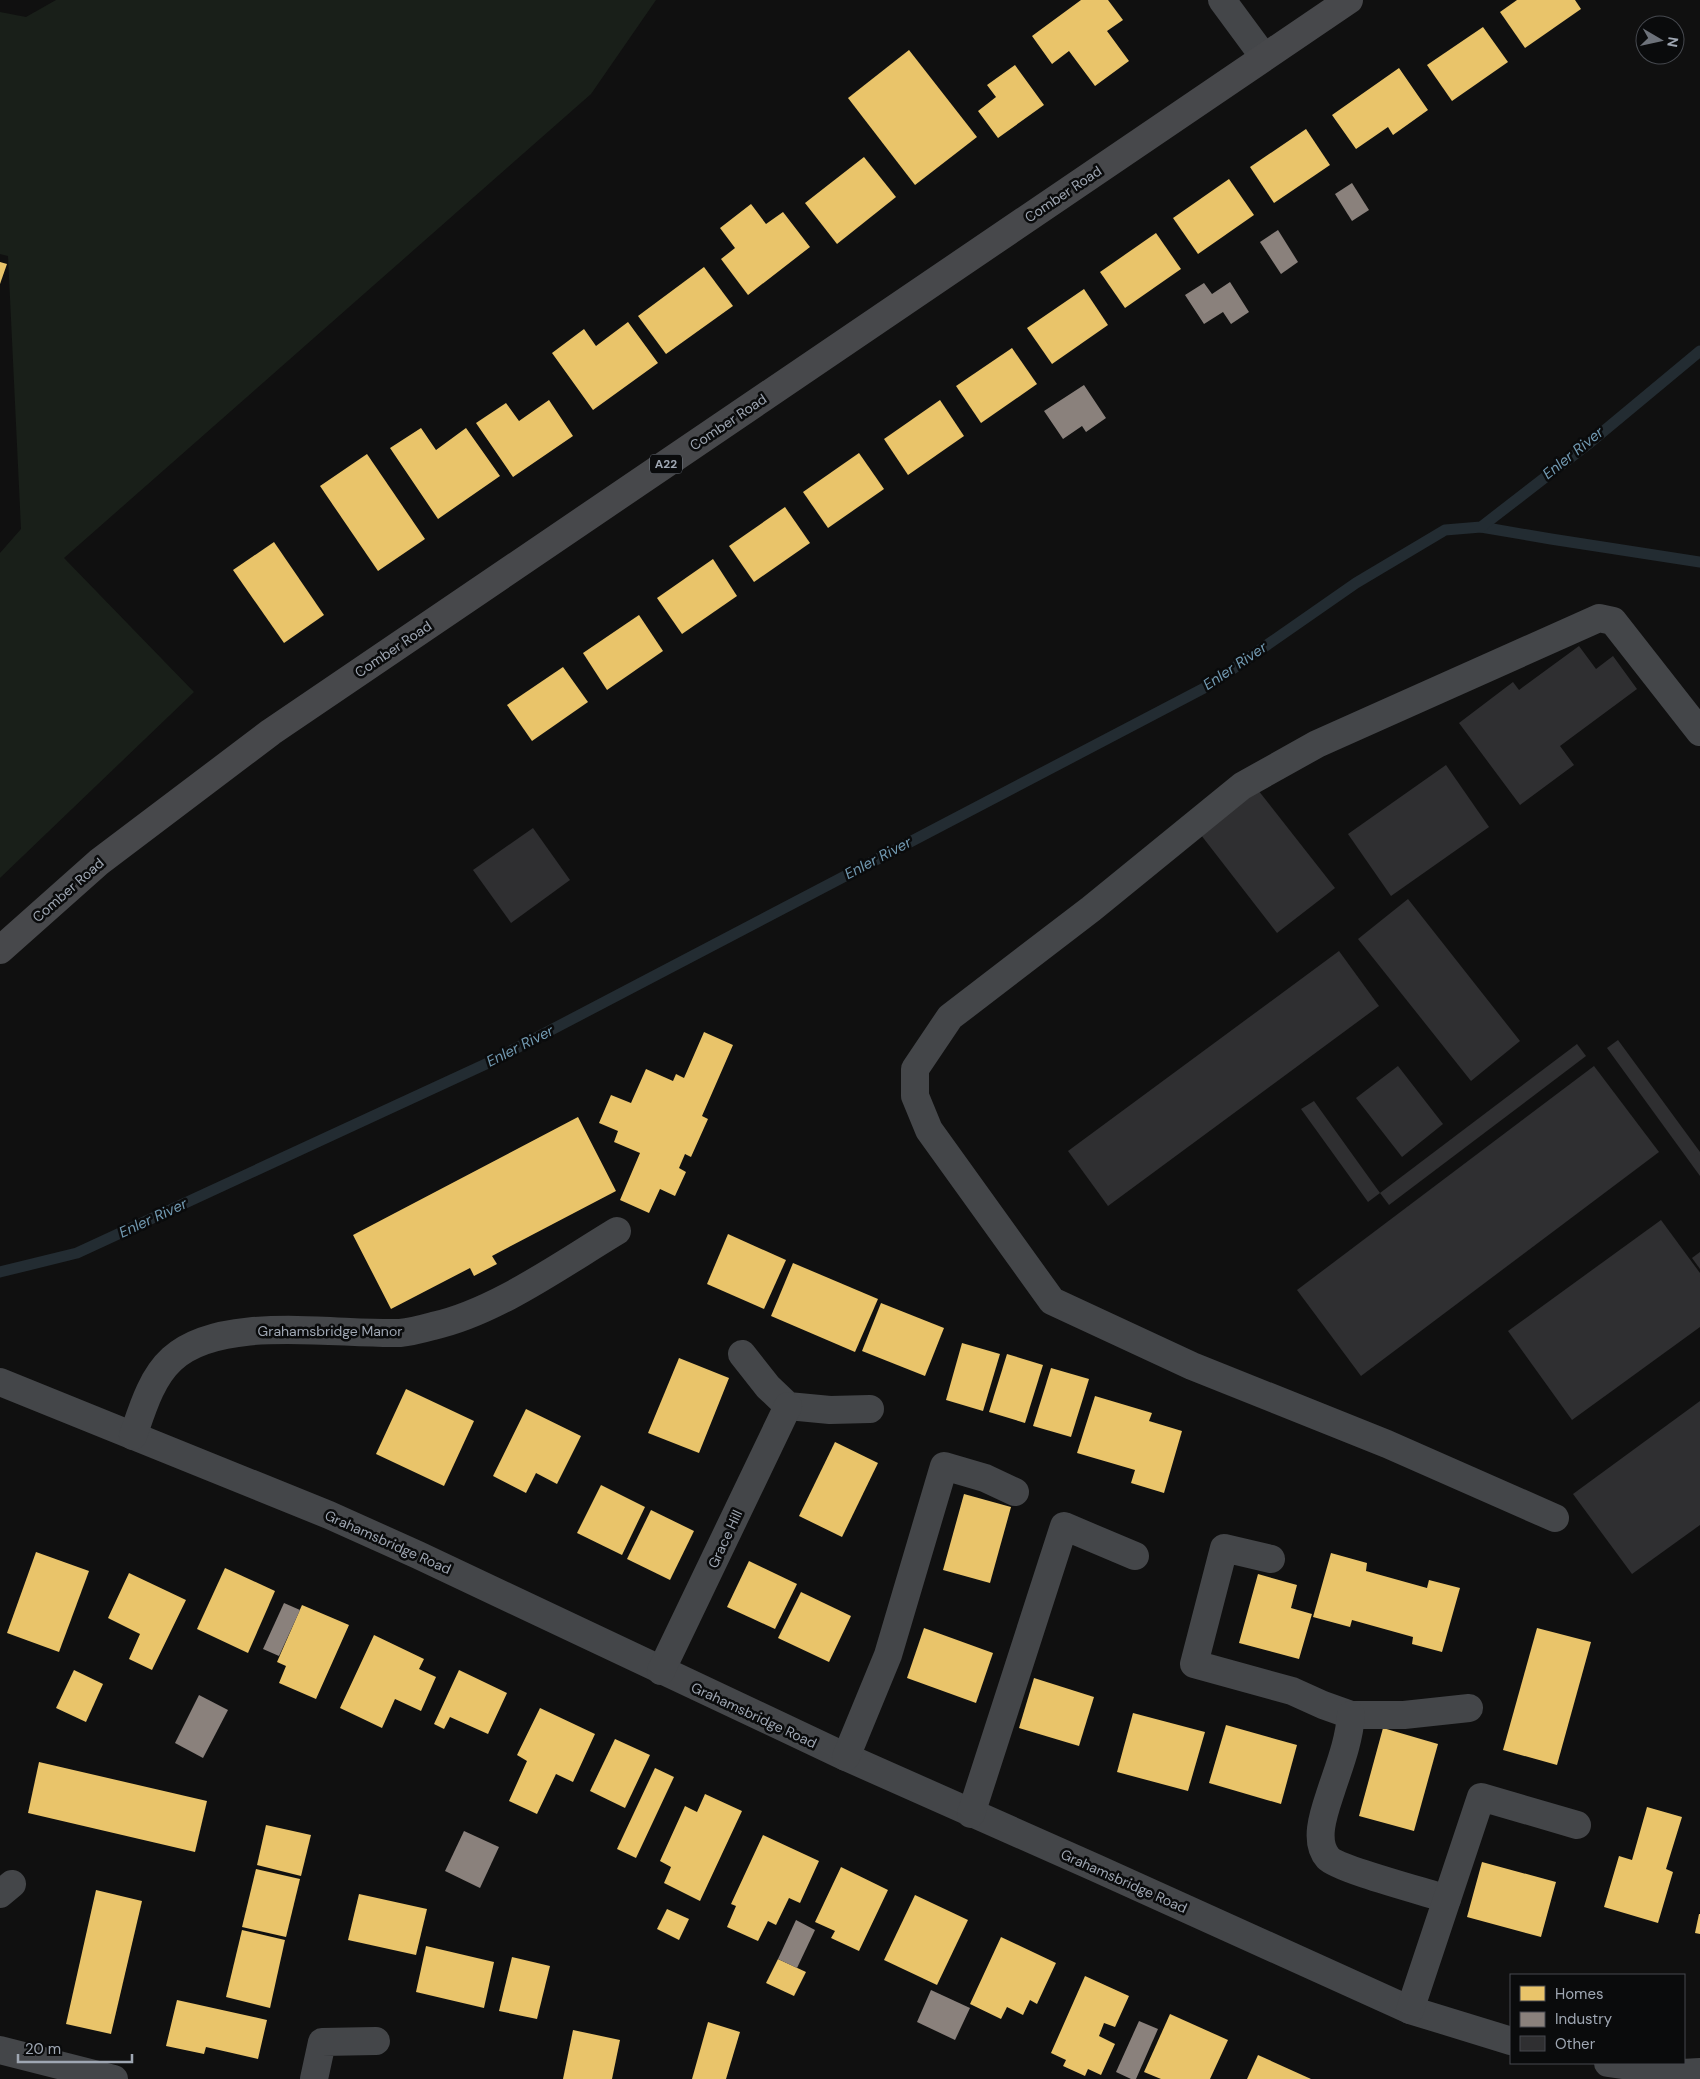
<svg xmlns="http://www.w3.org/2000/svg" width="1700" height="2079" font-family="'DM Sans',sans-serif">
  <style>
    .green { fill: #191f19 }
    .homes { fill: #e9c46a }
    .industry { fill: #8a817c }
    .lines { fill: none; stroke-linecap: round; stroke-linejoin: round }
    .stream { stroke: #232c32; stroke-width: 11 }
    .building { fill: #2f2f31 }
    .minor { stroke: #444649; stroke-width: 28 }
    .highway { stroke: #47484b; stroke-width: 28 }
    .labels { text-anchor: middle; dominant-baseline: central; stroke-width: 5; stroke-linejoin: round; paint-order: stroke }
    .shield { fill: #0a0b0c; stroke: #727881; stroke-width: 1 }
    .shield-label { font-size: 12px; font-weight: bold; fill: #9fa7b3 }
    .street-label { font-size: 14px; fill: #9fa7b3; stroke: #0a0b0c }
    .water-label { font-size: 15px; font-style: italic; fill: #729ab2; stroke: #0a0b0c }
  </style>
  <rect width="100%" height="100%" fill="#101010"/>
  <path class="green" d="M56,0H656L591,94L64,558L194,692L0,878V553L21,529L8,256L0,254V12L26,17Z"/>
  <g class="homes">
    <path d="M1081,0H1108L1123,20L1107,31L1129,61L1095,86L1069,51L1052,64L1032,36Z"/>
    <path d="M1517,0H1575L1581,9L1525,48L1500,12Z"/>
    <path d="M1483,27L1508,62L1452,101L1427,65Z"/>
    <path d="M909,50L977,137L915,185L848,98Z"/>
    <path d="M1015,65L1044,105L998,138L978,111L996,97L987,85Z"/>
    <path d="M1399,68L1428,110L1393,135L1388,127L1356,149L1332,115Z"/>
    <path d="M1306,129L1330,165L1274,203L1250,167Z"/>
    <path d="M864,157L896,197L837,244L805,203Z"/>
    <path d="M1229,179L1254,215L1198,254L1173,218Z"/>
    <path d="M751,204L766,224L783,212L810,247L748,295L721,259L735,248L720,228Z"/>
    <path d="M1156,233L1181,269L1125,308L1100,272Z"/>
    <path d="M0,262L7,264L0,284Z"/>
    <path d="M704,267L733,306L666,354L638,316Z"/>
    <path d="M1084,289L1108,325L1052,364L1027,328Z"/>
    <path d="M628,322L658,363L593,410L552,353L584,329L596,346Z"/>
    <path d="M1012,348L1037,384L981,423L956,386Z"/>
    <path d="M549,400L573,436L513,477L476,423L506,403L519,421Z"/>
    <path d="M940,400L964,436L908,475L884,439Z"/>
    <path d="M421,428L436,450L466,428L500,476L438,519L390,448Z"/>
    <path d="M859,453L884,489L828,528L803,492Z"/>
    <path d="M367,454L425,539L378,571L320,486Z"/>
    <path d="M785,507L810,543L754,582L729,546Z"/>
    <path d="M274,542L324,615L284,643L233,570Z"/>
    <path d="M713,559L737,596L682,634L657,598Z"/>
    <path d="M639,615L663,651L607,690L583,653Z"/>
    <path d="M563,667L588,702L532,741L507,705Z"/>
    <path d="M704,1032L733,1045L702,1116L708,1119L691,1157L685,1154L679,1168L686,1172L675,1196L660,1189L649,1213L620,1200L640,1153L614,1142L618,1131L599,1123L611,1095L631,1103L646,1069L673,1081L676,1074L684,1078Z"/>
    <path d="M578,1117L616,1191L492,1256L497,1264L474,1276L470,1268L391,1309L353,1235Z"/>
    <path d="M728,1234L786,1260L764,1309L707,1284Z"/>
    <path d="M793,1263L878,1299L855,1352L771,1316Z"/>
    <path d="M881,1303L944,1328L925,1376L862,1351Z"/>
    <path d="M962,1343L1000,1354L983,1411L946,1400Z"/>
    <path d="M1007,1354L1043,1365L1025,1423L989,1412Z"/>
    <path d="M679,1358L729,1378L699,1453L648,1433Z"/>
    <path d="M1051,1368L1089,1379L1071,1437L1033,1426Z"/>
    <path d="M406,1389L474,1421L444,1486L376,1454Z"/>
    <path d="M1095,1396L1152,1413L1149,1421L1182,1431L1164,1493L1131,1483L1135,1470L1077,1453Z"/>
    <path d="M526,1409L581,1436L557,1484L536,1473L526,1493L493,1476Z"/>
    <path d="M835,1442L878,1463L842,1537L799,1516Z"/>
    <path d="M601,1485L645,1507L622,1555L577,1533Z"/>
    <path d="M964,1494L1011,1507L990,1583L943,1570Z"/>
    <path d="M651,1510L694,1531L670,1580L627,1559Z"/>
    <path d="M36,1552L89,1571L59,1652L7,1633Z"/>
    <path d="M1331,1553L1367,1563L1366,1571L1427,1588L1429,1580L1460,1588L1442,1652L1412,1644L1413,1637L1352,1620L1350,1627L1313,1617Z"/>
    <path d="M749,1561L797,1584L775,1629L727,1607Z"/>
    <path d="M225,1568L275,1591L248,1653L197,1629Z"/>
    <path d="M129,1573L186,1600L152,1670L129,1659L140,1634L108,1618Z"/>
    <path d="M1258,1574L1297,1585L1291,1608L1312,1614L1299,1659L1239,1643Z"/>
    <path d="M801,1592L851,1616L829,1662L778,1638Z"/>
    <path d="M302,1605L349,1625L316,1699L279,1683L286,1666L277,1662Z"/>
    <path d="M924,1628L993,1653L976,1703L907,1678Z"/>
    <path d="M1537,1628L1591,1642L1557,1765L1503,1750Z"/>
    <path d="M374,1635L424,1659L419,1669L436,1677L421,1711L395,1699L382,1728L340,1708Z"/>
    <path d="M74,1670L103,1684L86,1722L56,1708Z"/>
    <path d="M459,1670L507,1693L488,1734L450,1717L444,1729L434,1724Z"/>
    <path d="M1034,1678L1094,1697L1079,1746L1019,1728Z"/>
    <path d="M540,1708L595,1734L573,1782L556,1774L537,1814L509,1801L527,1761L517,1755Z"/>
    <path d="M1133,1713L1205,1732L1188,1791L1117,1772Z"/>
    <path d="M1226,1725L1297,1745L1281,1804L1209,1783Z"/>
    <path d="M1383,1728L1438,1744L1414,1831L1359,1816Z"/>
    <path d="M615,1739L650,1755L625,1808L590,1791Z"/>
    <path d="M39,1762L207,1801L195,1852L28,1813Z"/>
    <path d="M655,1768L674,1777L636,1858L617,1849Z"/>
    <path d="M705,1794L742,1811L700,1901L664,1883L671,1867L660,1861L685,1806L697,1812Z"/>
    <path d="M1647,1807L1682,1817L1666,1869L1673,1872L1658,1923L1604,1907L1619,1856L1632,1860Z"/>
    <path d="M266,1825L311,1835L301,1876L257,1865Z"/>
    <path d="M763,1835L819,1861L800,1903L789,1898L776,1925L768,1921L758,1941L727,1927L736,1906L731,1904Z"/>
    <path d="M1482,1862L1556,1882L1541,1937L1467,1917Z"/>
    <path d="M841,1867L888,1890L859,1951L831,1938L835,1931L815,1922Z"/>
    <path d="M256,1869L300,1879L286,1937L242,1927Z"/>
    <path d="M96,1890L142,1901L111,2034L66,2024Z"/>
    <path d="M359,1894L427,1909L416,1955L348,1940Z"/>
    <path d="M915,1895L968,1920L937,1985L884,1960Z"/>
    <path d="M667,1909L689,1919L679,1940L657,1929Z"/>
    <path d="M1699,1914H1700V1934L1695,1933Z"/>
    <path d="M242,1930L285,1940L270,2008L226,1997Z"/>
    <path d="M1001,1937L1056,1963L1037,2004L1030,2000L1023,2015L1007,2007L1001,2019L970,2004Z"/>
    <path d="M426,1946L494,1962L484,2008L416,1992Z"/>
    <path d="M512,1957L550,1966L537,2019L499,2011Z"/>
    <path d="M778,1959L806,1972L794,1996L766,1983Z"/>
    <path d="M1085,1976L1129,1996L1115,2027L1104,2023L1099,2036L1115,2044L1101,2075L1088,2069L1085,2076L1063,2066L1066,2060L1051,2053Z"/>
    <path d="M177,2000L267,2020L258,2059L206,2047L204,2054L166,2046Z"/>
    <path d="M1170,2014L1228,2040L1210,2079H1161L1144,2072Z"/>
    <path d="M708,2022L740,2032L726,2079H692Z"/>
    <path d="M573,2030L620,2040L612,2079H563Z"/>
    <path d="M1258,2055L1311,2079H1247Z"/>
  </g>
  <g class="industry">
    <path d="M1352,183L1369,210L1352,221L1335,194Z"/>
    <path d="M1278,230L1298,262L1281,274L1260,242Z"/>
    <path d="M1230,282L1249,312L1231,324L1223,312L1204,324L1185,295L1204,283L1212,294Z"/>
    <path d="M1084,385L1106,418L1086,432L1082,426L1063,439L1044,411Z"/>
    <path d="M284,1603L300,1610L279,1656L263,1649Z"/>
    <path d="M199,1695L228,1710L203,1758L175,1743Z"/>
    <path d="M464,1831L499,1847L480,1888L445,1871Z"/>
    <path d="M796,1920L815,1930L797,1968L778,1959Z"/>
    <path d="M931,1990L970,2008L955,2040L917,2022Z"/>
    <path d="M1139,2021L1158,2029L1136,2079H1131L1116,2072Z"/>
  </g>
  <g class="lines">
    <g class="stream">
      <path d="M1481,527L1551,539L1700,562"/>
      <path d="M0,1272L77,1253L488,1063L1208,686L1356,583L1445,530L1481,527L1587,445L1700,351"/>
    </g>
  </g>
  <g class="building">
    <path d="M1579,646L1596,669L1613,656L1637,689L1560,746L1574,765L1520,805L1459,723L1513,682L1519,690Z"/>
    <path d="M1446,765L1489,827L1391,896L1348,834Z"/>
    <path d="M1258,790L1335,888L1277,933L1201,835Z"/>
    <path d="M533,828L570,880L511,923L473,870Z"/>
    <path d="M1408,899L1520,1041L1471,1081L1358,939Z"/>
    <path d="M1339,951L1379,1006L1108,1206L1068,1151Z"/>
    <path d="M1618,1040L1700,1152V1176L1607,1048Z"/>
    <path d="M1577,1044L1586,1056L1389,1205L1380,1193Z"/>
    <path d="M1398,1066L1443,1124L1402,1157L1356,1098Z"/>
    <path d="M1594,1066L1659,1152L1361,1376L1297,1290Z"/>
    <path d="M1314,1101L1380,1193L1368,1202L1301,1109Z"/>
    <path d="M1661,1220L1700,1273V1327L1572,1420L1508,1331Z"/>
    <path d="M1700,1252V1269L1692,1258Z"/>
    <path d="M1700,1401V1525L1632,1574L1573,1494Z"/>
  </g>
  <g class="lines">
    <g class="minor">
      <path d="M1222,0L1264,57"/>
      <path d="M742,1354L768,1387L788,1406L830,1410L870,1409"/>
      <path d="M0,1382L329,1515L418,1555L846,1757L1096,1868L1410,2010L1511,2041"/>
      <path d="M133,1436C142,1410 151,1378 172,1359C221,1314 336,1335 400,1333C411,1332 422,1329 433,1326C496,1312 562,1264 617,1231"/>
      <path d="M1555,1518L1387,1444L1192,1366L1052,1301L929,1130L915,1096V1069L950,1017L1091,909L1242,786L1317,744L1599,618L1613,621L1700,732"/>
      <path d="M1271,1559L1224,1548L1194,1664L1292,1691L1323,1705L1351,1715H1404L1469,1708"/>
      <path d="M661,1671L788,1406"/>
      <path d="M1351,1715C1349,1741 1340,1764 1332,1788C1326,1807 1312,1840 1328,1858C1338,1869 1426,1892 1447,1899"/>
      <path d="M846,1757L888,1655L944,1466L985,1478L1015,1492"/>
      <path d="M971,1814L1064,1526L1135,1556"/>
      <path d="M0,1894L12,1884"/>
      <path d="M1410,2010L1481,1797L1577,1825"/>
      <path d="M0,2050L114,2079"/>
      <path d="M1608,2063L1682,2073L1700,2072"/>
      <path d="M314,2079L322,2042L376,2041"/>
    </g>
    <path class="highway" d="M0,950L99,862L271,732L1349,0"/>
  </g>
  <g class="labels">
    <rect class="shield" x="650" y="454.5" width="32" height="19" rx="4"/>
    <g class="shield-label">
      <text x="666" y="464">A22</text>
    </g>
    <g class="street-label">
      <text transform="translate(1063 194) rotate(-34)">Comber Road</text>
      <text transform="translate(728 422) rotate(-34)">Comber Road</text>
      <text transform="translate(393 649) rotate(-34)">Comber Road</text>
      <text transform="translate(68 890) rotate(-41)">Comber Road</text>
      <text x="330" y="1331">Grahamsbridge Manor</text>
      <text transform="translate(725 1539) rotate(-65)">Grace Hill</text>
      <text transform="translate(388 1542) rotate(24)">Grahamsbridge Road</text>
      <text transform="translate(754 1715) rotate(25)">Grahamsbridge Road</text>
      <text transform="translate(1124 1881) rotate(24)">Grahamsbridge Road</text>
    </g>
    <g class="water-label">
      <text transform="translate(1573 453) rotate(-39)">Enler River</text>
      <text transform="translate(1235 666) rotate(-34)">Enler River</text>
      <text transform="translate(878 858) rotate(-28)">Enler River</text>
      <text transform="translate(520 1046) rotate(-27)">Enler River</text>
      <text transform="translate(153 1218) rotate(-25)">Enler River</text>
    </g>
  </g>
  <rect x="1510" y="1974" width="175" height="90" fill="#0a0b0c" stroke="#46494f"/>
  <rect x="1520" y="1986" width="25" height="15" fill="#e9c46a" stroke="#46494f"/>
  <text x="1555" y="1999" font-size="15" fill="#9fa7b3">Homes</text>
  <rect x="1520" y="2012" width="25" height="15" fill="#8a817c" stroke="#46494f"/>
  <text x="1555" y="2024" font-size="15" fill="#9fa7b3">Industry</text>
  <rect x="1520" y="2036" width="25" height="15" fill="#2f2f31" stroke="#46494f"/>
  <text x="1555" y="2049" font-size="15" fill="#9fa7b3">Other</text>
  <g transform="translate(1660 40) rotate(99)"><circle r="24" fill="#0a0b0c" stroke="#46494f"/>
  <path d="M0-4L9 19L0 12L-9 19Z" fill="#6d727a"/>
  <text y="-8" font-size="14" font-weight="bold" text-anchor="middle" fill="#9fa7b3">N</text>
  </g>
  <path d="M18 2054v8h114v-8" fill="none" stroke="#9fa7b3" stroke-width="2.5"/>
  <text x="25" y="2054" font-size="15" fill="#9fa7b3" stroke="#0a0b0c" stroke-width="4" paint-order="stroke">20 m</text>
</svg>
